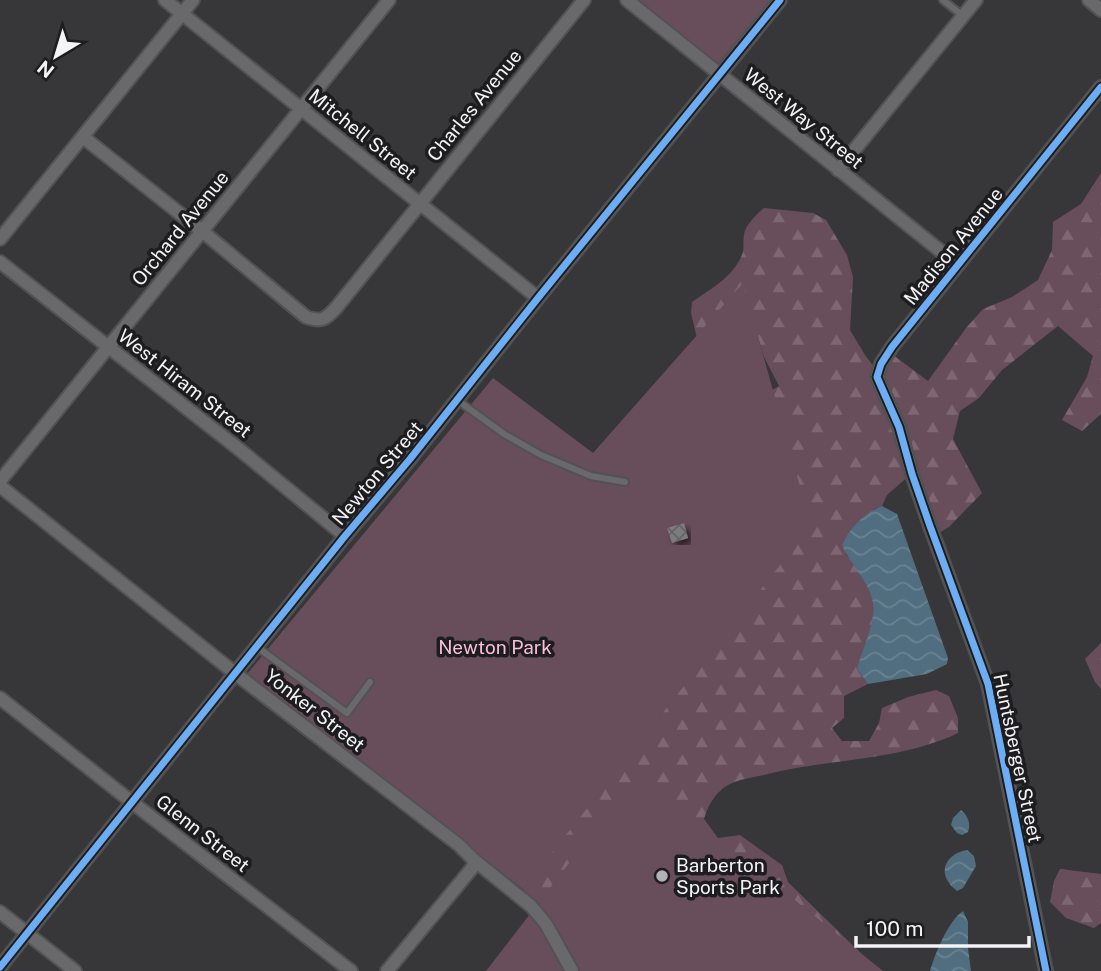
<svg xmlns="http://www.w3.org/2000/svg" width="1101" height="971" font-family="'Public Sans',sans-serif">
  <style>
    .forest { fill: url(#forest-firs) }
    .park { fill: #684d5b }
    .water { fill: url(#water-waves) }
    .building { fill: url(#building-cross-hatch); filter: url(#shadow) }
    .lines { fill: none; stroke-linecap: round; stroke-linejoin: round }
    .lane-casing { stroke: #525253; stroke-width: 10 }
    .street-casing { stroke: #525253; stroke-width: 16 }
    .lane { stroke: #69686a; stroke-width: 6 }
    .street { stroke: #69686a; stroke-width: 12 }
    .cycleway-casing { stroke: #1d1d1f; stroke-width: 11 }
    .cycleway { stroke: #6dadf4; stroke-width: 7 }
    .poi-dot { fill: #b2b2b4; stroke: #1d1d1f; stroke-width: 2.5 }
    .labels { text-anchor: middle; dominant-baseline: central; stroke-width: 7; stroke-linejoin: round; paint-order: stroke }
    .street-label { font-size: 19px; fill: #f4f4f7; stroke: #1d1d1f }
    .park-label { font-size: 19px; fill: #fbbedb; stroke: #1d1d1f }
    .poi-label { font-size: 19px; fill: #f4f4f7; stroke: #1d1d1f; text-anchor: start }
  </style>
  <defs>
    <pattern id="forest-firs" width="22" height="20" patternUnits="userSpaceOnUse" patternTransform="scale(1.75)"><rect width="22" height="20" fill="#684d5b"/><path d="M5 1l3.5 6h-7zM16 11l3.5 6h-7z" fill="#7e6773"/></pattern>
    <pattern id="water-waves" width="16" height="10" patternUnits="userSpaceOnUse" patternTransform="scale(1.75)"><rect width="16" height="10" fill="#506e7f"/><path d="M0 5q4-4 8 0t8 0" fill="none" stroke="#6a8392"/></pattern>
    <pattern id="building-cross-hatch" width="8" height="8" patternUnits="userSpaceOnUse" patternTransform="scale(1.75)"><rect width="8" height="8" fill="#7c7c7e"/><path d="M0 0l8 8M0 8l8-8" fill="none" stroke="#656567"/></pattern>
    <filter id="shadow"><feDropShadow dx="5" dy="5" stdDeviation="3.5" flood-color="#0009"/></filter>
  </defs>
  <rect width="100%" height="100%" fill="#373638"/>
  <g class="forest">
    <path d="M1101,173V414L1082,431L1062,420L1087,377L1093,356L1058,326L1002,370L979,398L960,411L953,439L982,493L949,527L934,536L911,474L887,495L882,506L874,509L846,554C856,567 867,582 872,598C879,617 863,650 857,669L868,684L844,696V718L832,728L842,741H869L879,723L882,708L908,697L936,690L949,696L958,718V733C897,762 828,758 764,775C754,777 742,779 732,783C717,789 708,805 704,819L718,838L740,835L782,865L788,882L879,971L556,931L523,889L426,813L758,398L779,386L764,357L758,337L702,359L691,313L692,302C711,289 735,276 743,252C744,246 743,240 744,235C745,225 756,215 764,208L813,213L826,220L847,255L853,277L850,330L865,355L877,371L889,352L928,381L966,328L983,309L1012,297L1038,280L1052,250L1053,222L1081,204Z"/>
    <path d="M1101,643V689L1095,682L1085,659Z"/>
    <path d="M1060,869L1101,874V923L1094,928L1066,918L1050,902L1054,881Z"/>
  </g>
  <g class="park">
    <path d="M639,0H771L718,64Z"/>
    <path d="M743,283L811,526L523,889L247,674L493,378L593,453Z"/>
    <path d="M638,774L883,971H486Z"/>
  </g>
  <g class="water">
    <path d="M882,506L897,514L948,658L947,664L927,674L868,684L857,669C862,650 878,618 872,599C867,579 850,564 842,545C849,529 865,512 882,506Z"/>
    <path d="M961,810C968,816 971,823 968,832L962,835L957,833L951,825L953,818Z"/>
    <path d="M967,850L974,856L976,866L963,888L957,891C937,876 942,855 967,850Z"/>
    <path d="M963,911L968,922V948L971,971H930C935,954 948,921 963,911Z"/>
  </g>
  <path class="building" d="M684,523L688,538L672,543L667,528Z"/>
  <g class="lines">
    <defs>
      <g id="lane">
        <path d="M943,0L963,16"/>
        <path d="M457,400L504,434L541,455L591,476L625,482"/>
        <path d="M257,647L347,713L370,682"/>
      </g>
      <g id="street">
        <path d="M165,0L538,298"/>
        <path d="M627,0L958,265"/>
        <path d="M1089,0L1101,10"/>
        <path d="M83,137L202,231L306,317C321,322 325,320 336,308L584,0"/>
        <path d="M838,170L976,0"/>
        <path d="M0,239L193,0"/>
        <path d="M0,262L240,450L345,536"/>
        <path d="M0,481L389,0"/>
        <path d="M0,486L236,674L459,845L474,860L473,867L387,971"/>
        <path d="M0,698L133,803L351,971"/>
        <path d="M474,860L531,906L546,924L572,971"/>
        <path d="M0,912L75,971"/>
        <path d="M0,967L345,536L410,459L538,298L780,0"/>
        <path d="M1046,971L988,684L930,526L912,474L899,427L877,377L881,364L892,347L1101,87"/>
      </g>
    </defs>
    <use href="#lane" class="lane-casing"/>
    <use href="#street" class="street-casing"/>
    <use href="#lane" class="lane"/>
    <use href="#street" class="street"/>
    <defs>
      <g id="cycleway">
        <path d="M0,967L345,536L410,459L538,298L780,0"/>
        <path d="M1046,971L988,684L930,526L912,474L899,427L877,377L881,364L892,347L1101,87"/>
      </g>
    </defs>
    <use href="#cycleway" class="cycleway-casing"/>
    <use href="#cycleway" class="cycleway"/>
  </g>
  <circle class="poi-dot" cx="662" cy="876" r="7"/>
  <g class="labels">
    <g class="street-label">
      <text transform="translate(474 105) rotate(-51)">Charles Avenue</text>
      <text transform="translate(804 118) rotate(39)">West Way Street</text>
      <text transform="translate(363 134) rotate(39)">Mitchell Street</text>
      <text transform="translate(180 228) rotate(-51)">Orchard Avenue</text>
      <text transform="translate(953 246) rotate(-51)">Madison Avenue</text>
      <text transform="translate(185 383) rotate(38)">West Hiram Street</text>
      <text transform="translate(377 473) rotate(-50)">Newton Street</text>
      <text transform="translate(315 710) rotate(38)">Yonker Street</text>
      <text transform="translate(1018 758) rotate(78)">Huntsberger Street</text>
      <text transform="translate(203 833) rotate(38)">Glenn Street</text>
    </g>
    <g class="park-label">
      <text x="495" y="647">Newton Park</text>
    </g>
    <g class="poi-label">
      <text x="676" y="865">Barberton<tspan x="676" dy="22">Sports Park</tspan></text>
    </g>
  </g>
  <g transform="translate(56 56) rotate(218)" stroke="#1d1d1f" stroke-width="5" paint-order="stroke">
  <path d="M0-5L12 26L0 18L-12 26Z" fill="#f4f4f7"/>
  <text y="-10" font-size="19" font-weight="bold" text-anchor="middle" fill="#f4f4f7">N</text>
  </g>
  <path d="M856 936v10h173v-10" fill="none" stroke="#f4f4f7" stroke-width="3.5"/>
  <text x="866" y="936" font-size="21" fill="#f4f4f7" stroke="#1d1d1f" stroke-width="5" paint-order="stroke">100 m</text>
</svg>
